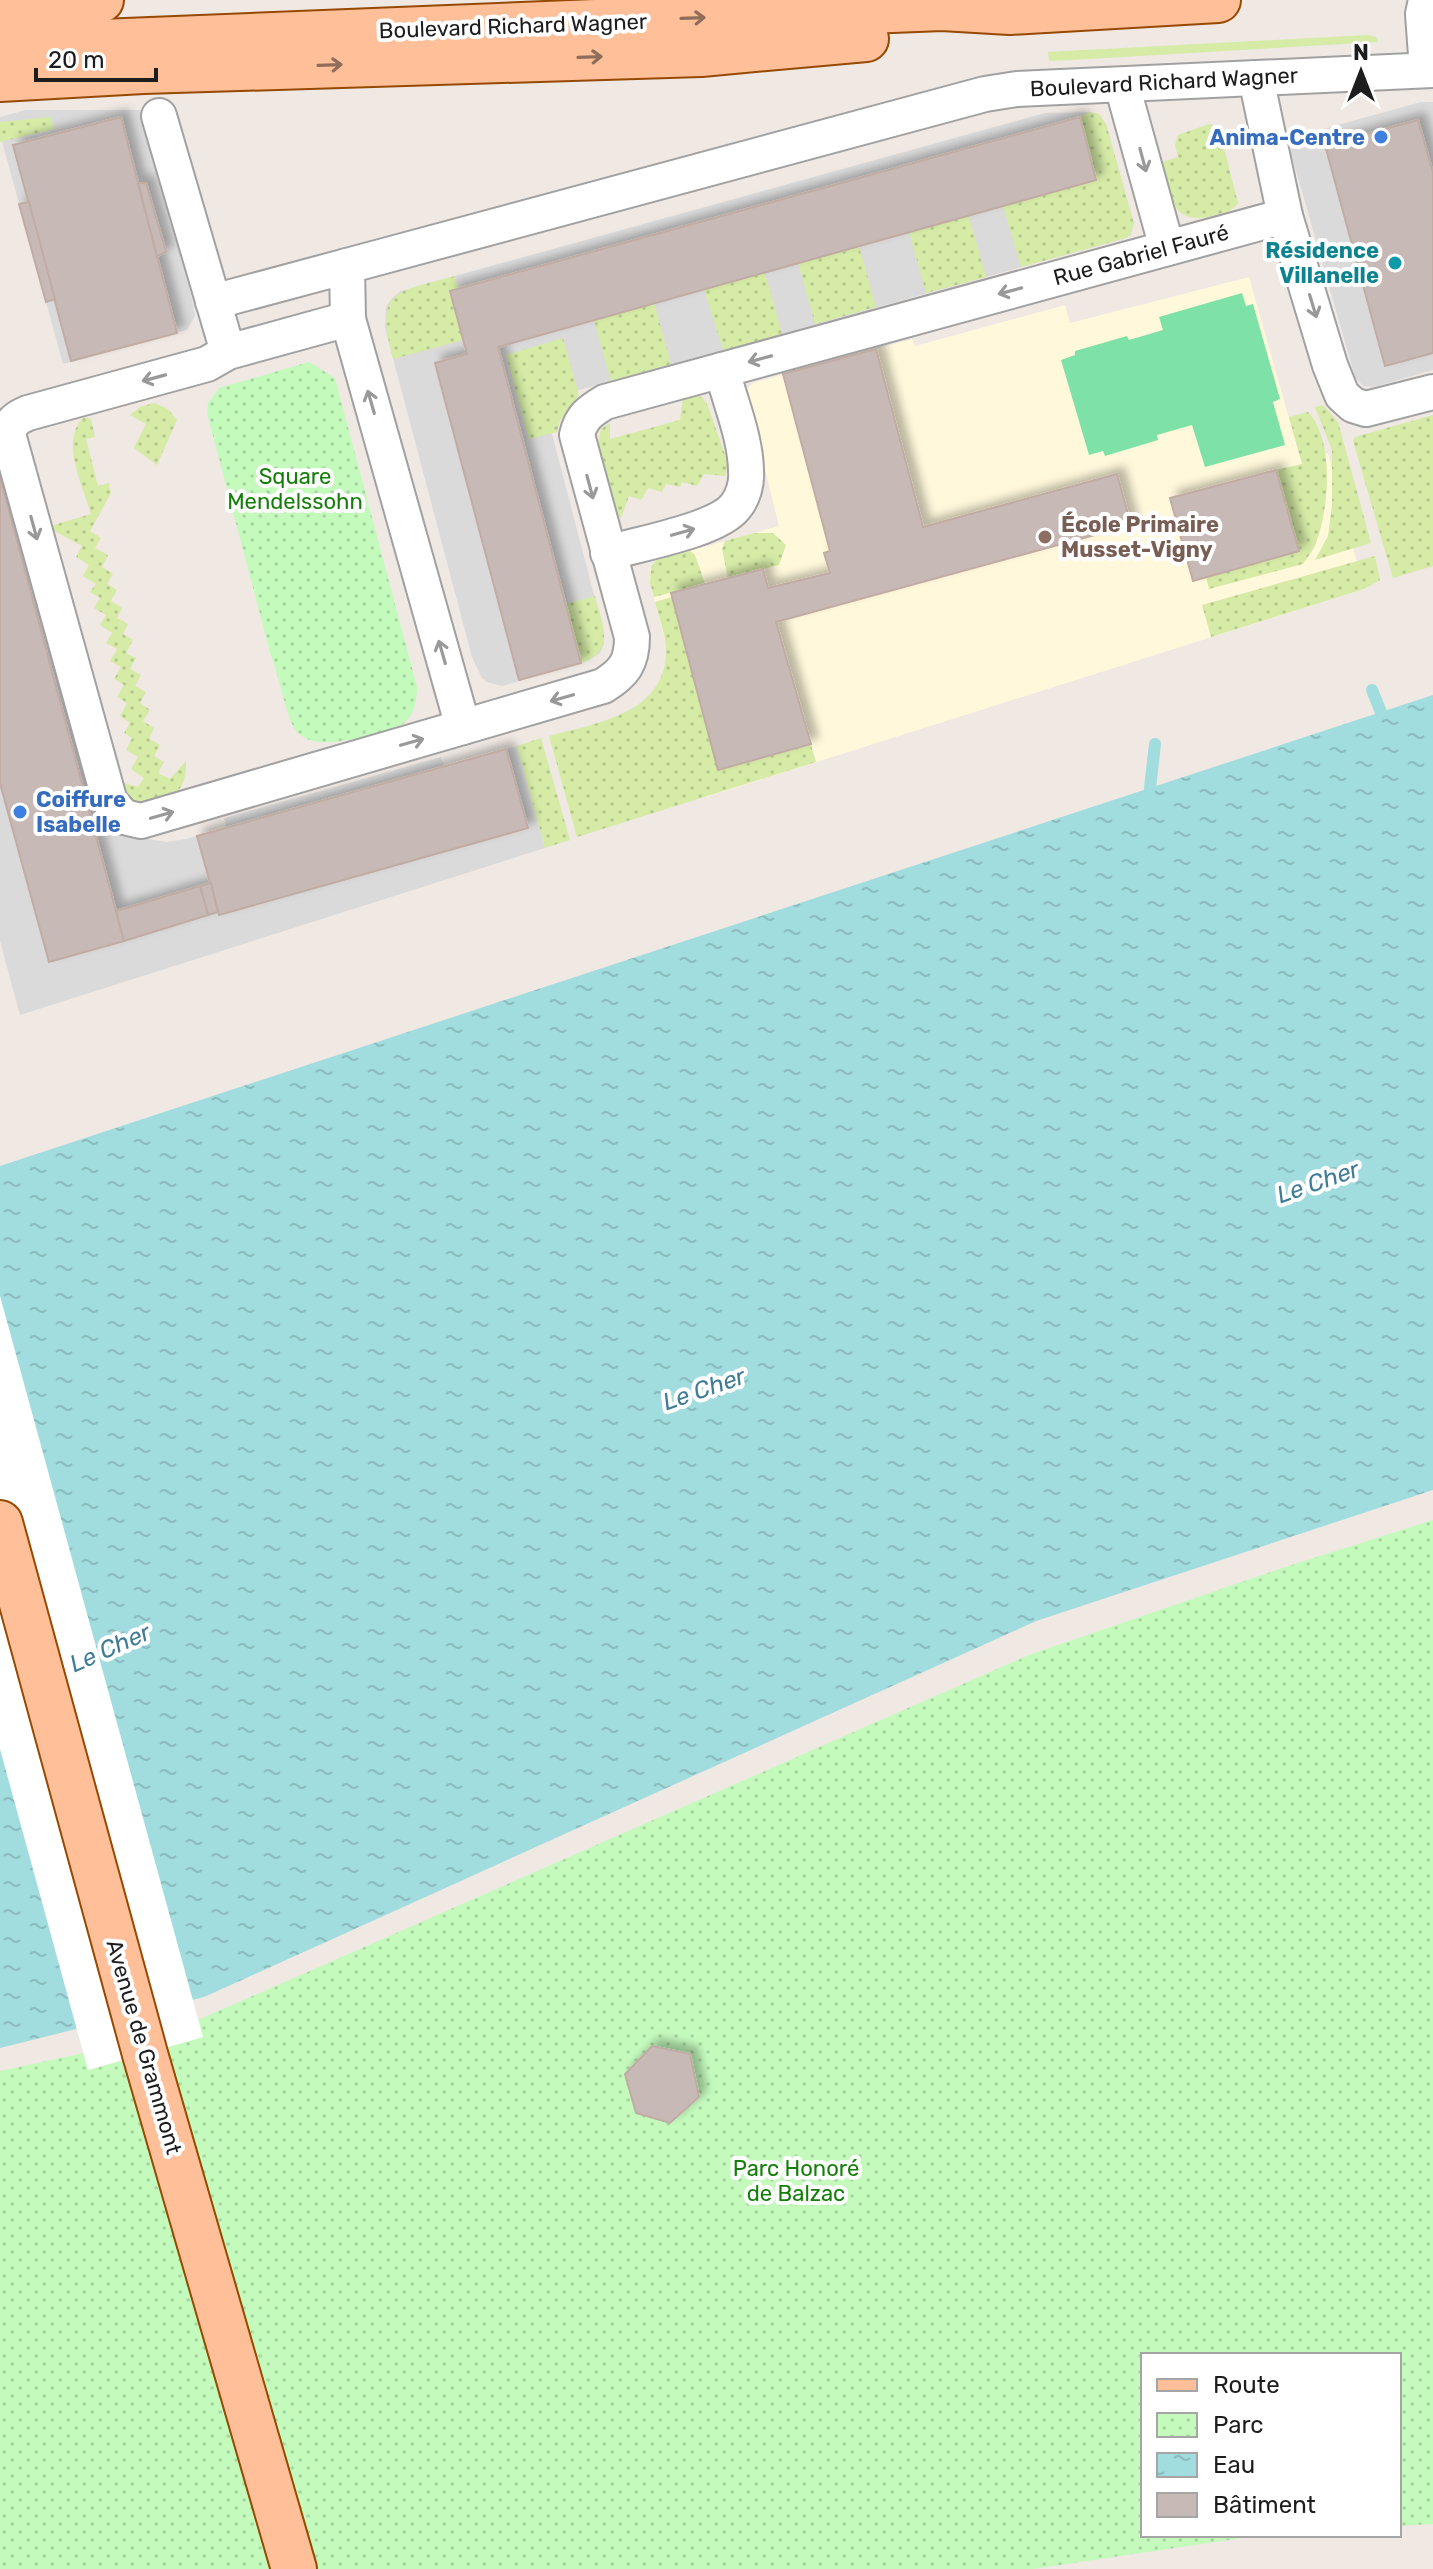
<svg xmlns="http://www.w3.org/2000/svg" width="1433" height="2569" font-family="Rubik,sans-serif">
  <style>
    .residential { fill: #dbdada }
    .education { fill: #fff8db }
    .grass { fill: url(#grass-dots) }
    .park { fill: url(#park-dots) }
    .garden { fill: #d5eba6 }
    .pitch { fill: #7de1a8 }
    .water { fill: url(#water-ripples) }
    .pier { fill: #fff }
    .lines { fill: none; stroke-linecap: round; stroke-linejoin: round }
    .stream { stroke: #a1dcde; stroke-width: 12 }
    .building { fill: #c7b9b6; stroke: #c1aca4; stroke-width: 2; filter: url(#shadow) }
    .street-casing { stroke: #a1a1a1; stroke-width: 38 }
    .primary-casing { stroke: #964900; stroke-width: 48 }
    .street { stroke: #fff; stroke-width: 34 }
    .primary { stroke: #ffbf98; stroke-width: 44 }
    .oneway { stroke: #8e6e5a }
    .oneway2 { stroke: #999 }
    .shop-dot { fill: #3f7fe0; stroke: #fff; stroke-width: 3 }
    .culture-dot { fill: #0f9aa8; stroke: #fff; stroke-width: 3 }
    .education-dot { fill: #8d6e63; stroke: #fff; stroke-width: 3 }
    .labels { text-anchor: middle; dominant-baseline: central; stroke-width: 8; stroke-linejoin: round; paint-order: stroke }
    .street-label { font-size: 22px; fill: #1d1d1d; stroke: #fff }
    .shop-label { font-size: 22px; font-weight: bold; fill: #366cbe; stroke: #fff; text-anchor: end }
    .culture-label { font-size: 22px; font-weight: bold; fill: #0d838f; stroke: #fff; text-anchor: end }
    .park-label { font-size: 22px; fill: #147f08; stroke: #fff }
    .education-label { font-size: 22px; font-weight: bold; fill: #785e54; stroke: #fff; text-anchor: start }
    .water-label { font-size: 24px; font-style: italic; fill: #3f7c98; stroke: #fff }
  </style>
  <defs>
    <pattern id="grass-dots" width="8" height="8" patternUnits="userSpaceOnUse" patternTransform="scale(2)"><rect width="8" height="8" fill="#d5eba6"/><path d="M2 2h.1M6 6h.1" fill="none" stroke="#b6c98e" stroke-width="1.8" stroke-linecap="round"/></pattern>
    <pattern id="park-dots" width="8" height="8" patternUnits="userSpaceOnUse" patternTransform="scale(2)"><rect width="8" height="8" fill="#c4fbbd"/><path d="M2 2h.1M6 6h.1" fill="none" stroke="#a8d7a2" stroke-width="1.8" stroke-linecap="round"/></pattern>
    <pattern id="water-ripples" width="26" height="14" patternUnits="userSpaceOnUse" patternTransform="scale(2)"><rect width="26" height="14" fill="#a1dcde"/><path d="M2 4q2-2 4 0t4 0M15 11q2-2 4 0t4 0" fill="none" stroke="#8abcbe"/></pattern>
    <filter id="shadow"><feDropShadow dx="7" dy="-7" stdDeviation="4" flood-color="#0004"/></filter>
  </defs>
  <rect width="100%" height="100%" fill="#efe8e3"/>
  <g class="residential">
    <path d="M1421,102H1433V370L1374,387L1363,386L1355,377L1291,153L1293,144L1305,134Z"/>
    <path d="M26,110H142L192,299L195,316L187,330L63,364L0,134V117Z"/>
    <path d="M1089,112L1099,114L1106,124L1134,224L1130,236L1126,238L543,400L603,629L604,644L600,653L587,661L502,686L487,682L482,678L472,657L385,328L386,307L393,297L401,291L1045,113Z"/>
    <path d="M0,453L129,836L167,842L186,839L226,828L224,818L441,757L444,766L517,746L545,848L20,1015L0,941Z"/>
  </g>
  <path class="education" d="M1249,277L1300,457L1328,453L1364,589L706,797L650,583V570L651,566L657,560L779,526L747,397L748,388L753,383L912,339L915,346L1065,305L1070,323Z"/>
  <g class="grass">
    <path d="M1089,112L1099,114L1106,124L1134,224L1130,236L1126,238L1021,267L1003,206L1096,180L1080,117Z"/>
    <path d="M51,117L54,129L0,142V122Z"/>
    <path d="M1209,124L1218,128L1220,132L1238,203C1233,211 1226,212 1216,215C1170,228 1171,196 1162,162L1178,157L1175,145L1178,135Z"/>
    <path d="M969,216L986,277L926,293L909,232Z"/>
    <path d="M859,246L876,307L815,324L798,263Z"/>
    <path d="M765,273L782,334L723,350L704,289Z"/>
    <path d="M455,276L458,289L450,291L463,340L393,359C375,288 394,293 455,276Z"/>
    <path d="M654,303L671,364L611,381L594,320Z"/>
    <path d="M563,338L579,395L560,421L557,432L529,439L506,355Z"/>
    <path d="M693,396L702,397L707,404L728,463L725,476L704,474L697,486L682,482L680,487L666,484L662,492L648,488L641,500L629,496L621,518L617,516L596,452L601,429L610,423V439L680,420L683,398Z"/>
    <path d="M154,403L168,409L177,420L157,465L134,448L146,424L130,415L140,407Z"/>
    <path d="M1323,405L1338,422L1371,543L1315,560L1328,536L1332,505V450L1315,407Z"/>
    <path d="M1308,412C1335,441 1329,508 1316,543C1313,551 1307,558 1303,564L1209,589L1206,577L1299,551L1276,470L1302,464L1289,417Z"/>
    <path d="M1433,415V566L1393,578L1353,441L1355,437Z"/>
    <path d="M84,417L91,419L95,437L86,439L98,486L109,483L111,493L90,531L101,538L95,548L108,555L102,567L113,574L107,584L117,590L111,601L122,608L117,618L128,624L123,634L133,640L126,653L136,658L130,669L141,675L135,686L146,692L140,703L150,710L143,721L154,728L149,739L160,745L154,756L164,762L158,773L170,779L186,761C188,801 157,810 123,799L114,780L138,787L144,778L131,769L138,757L126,750L132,738L124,733L130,723L120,716L127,703L117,697L124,685L114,679L121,667L110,661L117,649L106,643L112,633L100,625L106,615L94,608L100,598L90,592L96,584L83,576L89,565L76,557L82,546L47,527L91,514C83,486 59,440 84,417Z"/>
    <path d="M754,533H773L786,545L779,565L728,578L722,549L725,541Z"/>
    <path d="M690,551L695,555L705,584L654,597L650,583L651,566L657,560Z"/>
    <path d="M1375,556L1380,580L1364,589L1211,637L1202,605Z"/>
    <path d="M595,596C602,624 617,651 581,663L565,604Z"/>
    <path d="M672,597L718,770L811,745L816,762L577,837L549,736C593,724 661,715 666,657C668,639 659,619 655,602Z"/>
    <path d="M541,738L570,840L545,848L517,746Z"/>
  </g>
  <g class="park">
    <path d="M309,362L335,378L417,687C417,699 415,713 405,722C394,733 337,744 321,742C313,742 303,738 298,733C287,723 279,673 271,656L207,413L208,403L219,388Z"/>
    <path d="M1433,1520V2524L1399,2526V2355H1143V2535H1262L1033,2569H0V2071L84,2053L89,2070L202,2037L198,2020L1029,1655L1276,1570Z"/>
  </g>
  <path class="garden" d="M1368,35L1376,37L1378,42L1072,60L1049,61L1048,52Z"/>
  <path class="pitch" d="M1242,293L1246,306L1253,304L1280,399L1273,402L1285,445L1205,467L1192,425L1157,435L1158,440L1105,456L1103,451L1089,455L1061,360L1075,355V351L1127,336L1129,340L1163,330L1159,317Z"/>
  <path class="water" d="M1433,695V1490L1036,1621L204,1997L0,2048V1166Z"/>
  <path class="pier" d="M0,1296L203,2037L88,2070L0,1749Z"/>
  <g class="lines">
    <g class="stream">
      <path d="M1372,690L1381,712"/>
      <path d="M1150,788L1155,744"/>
    </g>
  </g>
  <g class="building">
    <path d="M121,117L177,333L71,361L13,145Z"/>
    <path d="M1080,117L1096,180L498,347L581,663L519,680L435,363L467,354L450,291Z"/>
    <path d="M1418,120L1433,173V353L1385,366L1325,145Z"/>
    <path d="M138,183H146L166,252L157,256Z"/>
    <path d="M29,202L55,299L46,302L19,204Z"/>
    <path d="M876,349L923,527L1117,474L1131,525L776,622L811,744L718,770L671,593L763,569L768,588L830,573L824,553L830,551L783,374Z"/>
    <path d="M1276,470L1299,551L1193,581L1170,498Z"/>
    <path d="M0,477L124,941L49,962L0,783Z"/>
    <path d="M506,749L528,828L219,915L197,836Z"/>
    <path d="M211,883L218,912L208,915L200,886Z"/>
    <path d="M200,886L208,915L124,941L116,911Z"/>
    <path d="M652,2046L690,2054L699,2097L670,2123L636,2113L625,2074Z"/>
  </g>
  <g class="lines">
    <defs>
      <g id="street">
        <path d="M1426,0L1423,14L1427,69"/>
        <path d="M1256,78L1285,216"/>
        <path d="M1122,85L1167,248"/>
        <path d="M159,116L228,352"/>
        <path d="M213,302L347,266"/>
        <path d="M348,319L228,352L207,364L28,413C16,418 11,422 8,434L110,802L124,817L141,821L603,686C624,673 632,663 632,637L577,435C581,417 590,411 605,402L1285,216L1330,365L1342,395L1353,405L1366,409L1433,392"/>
        <path d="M608,553C638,544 717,530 735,507C743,498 747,483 746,472C746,438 730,402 722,370"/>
        <path d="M463,727L348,319L347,266L985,94L1017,89L1433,70"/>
      </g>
      <g id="primary">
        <path d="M0,3L101,0"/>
        <path d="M0,46L942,8L1010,12L1218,0"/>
        <path d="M0,79L143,71L701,54L866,39"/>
        <path d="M0,1523L145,2054L294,2569"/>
      </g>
    </defs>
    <use href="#street" class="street-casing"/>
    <use href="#primary" class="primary-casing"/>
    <use href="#street" class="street"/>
    <use href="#primary" class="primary"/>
  </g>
  <defs><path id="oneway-shaft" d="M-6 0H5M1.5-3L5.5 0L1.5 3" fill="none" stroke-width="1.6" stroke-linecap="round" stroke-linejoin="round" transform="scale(2)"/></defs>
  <g class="oneway">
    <use href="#oneway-shaft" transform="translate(693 18) rotate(-2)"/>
    <use href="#oneway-shaft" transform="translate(590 57) rotate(-2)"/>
    <use href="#oneway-shaft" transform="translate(330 65) rotate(-2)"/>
  </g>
  <g class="oneway2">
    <use href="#oneway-shaft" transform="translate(1143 160) rotate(75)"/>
    <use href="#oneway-shaft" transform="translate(1010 291) rotate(165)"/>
    <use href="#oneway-shaft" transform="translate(1313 306) rotate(73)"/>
    <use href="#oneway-shaft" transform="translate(760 359) rotate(165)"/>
    <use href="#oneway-shaft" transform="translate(154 378) rotate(165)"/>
    <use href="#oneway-shaft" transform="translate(371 402) rotate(-106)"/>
    <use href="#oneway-shaft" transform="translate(590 487) rotate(75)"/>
    <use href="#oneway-shaft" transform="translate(34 528) rotate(75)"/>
    <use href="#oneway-shaft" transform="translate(683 532) rotate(-16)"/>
    <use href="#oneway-shaft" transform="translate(442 652) rotate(-106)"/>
    <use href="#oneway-shaft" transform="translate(562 698) rotate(164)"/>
    <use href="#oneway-shaft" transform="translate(412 742) rotate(-16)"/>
    <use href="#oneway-shaft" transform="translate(162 815) rotate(-16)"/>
  </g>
  <g class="shop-dot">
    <circle cx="1381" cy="137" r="8"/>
    <circle cx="20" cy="812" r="8"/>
  </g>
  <circle class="culture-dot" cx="1395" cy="263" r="8"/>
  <circle class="education-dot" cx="1045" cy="537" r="8"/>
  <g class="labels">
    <g class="street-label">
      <text transform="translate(513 26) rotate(-2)">Boulevard Richard Wagner</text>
      <text transform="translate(1164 82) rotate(-3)">Boulevard Richard Wagner</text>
      <text transform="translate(1141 255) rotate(-15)">Rue Gabriel Fauré</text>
      <text transform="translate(144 2047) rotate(74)">Avenue de Grammont</text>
    </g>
    <g class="shop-label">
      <text x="1365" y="137">Anima-Centre</text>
      <text x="36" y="799" text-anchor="start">Coiffure<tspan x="36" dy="25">Isabelle</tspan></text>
    </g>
    <g class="culture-label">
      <text x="1379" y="250">Résidence<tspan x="1379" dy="25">Villanelle</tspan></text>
    </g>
    <g class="park-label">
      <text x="295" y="476">Square<tspan x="295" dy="25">Mendelssohn</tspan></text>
      <text x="796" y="2168">Parc Honoré<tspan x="796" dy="25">de Balzac</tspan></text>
    </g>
    <g class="education-label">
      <text x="1061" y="524">École Primaire<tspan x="1061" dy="25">Musset-Vigny</tspan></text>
    </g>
    <g class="water-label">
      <text transform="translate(1318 1182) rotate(-19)">Le Cher</text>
      <text transform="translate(704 1389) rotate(-19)">Le Cher</text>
      <text transform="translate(110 1648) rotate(-24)">Le Cher</text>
    </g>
  </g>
  <rect x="1141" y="2353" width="260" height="184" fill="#ffffff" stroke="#a5a5a5" stroke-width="2"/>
  <rect x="1157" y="2379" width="40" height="12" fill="#ffbf98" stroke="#a5a5a5" stroke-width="2"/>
  <text x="1213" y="2393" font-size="24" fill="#1d1d1d">Route</text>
  <rect x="1157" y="2413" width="40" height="24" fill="url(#park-dots)" stroke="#a5a5a5" stroke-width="2"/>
  <text x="1213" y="2433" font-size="24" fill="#1d1d1d">Parc</text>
  <rect x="1157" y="2453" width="40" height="24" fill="url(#water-ripples)" stroke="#a5a5a5" stroke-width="2"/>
  <text x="1213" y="2473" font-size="24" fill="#1d1d1d">Eau</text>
  <rect x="1157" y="2493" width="40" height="24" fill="#c7b9b6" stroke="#a5a5a5" stroke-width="2"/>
  <text x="1213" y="2513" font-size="24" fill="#1d1d1d">Bâtiment</text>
  <g transform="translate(1361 72)" stroke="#ffffff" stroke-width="6" paint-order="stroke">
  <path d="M0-6L14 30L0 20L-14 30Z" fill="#1d1d1d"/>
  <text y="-12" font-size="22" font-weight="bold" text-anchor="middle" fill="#1d1d1d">N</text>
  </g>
  <path d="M36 68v12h120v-12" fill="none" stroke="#1d1d1d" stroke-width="4"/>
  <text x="48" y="68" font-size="24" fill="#1d1d1d" stroke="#ffffff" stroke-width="6" paint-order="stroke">20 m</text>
</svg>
